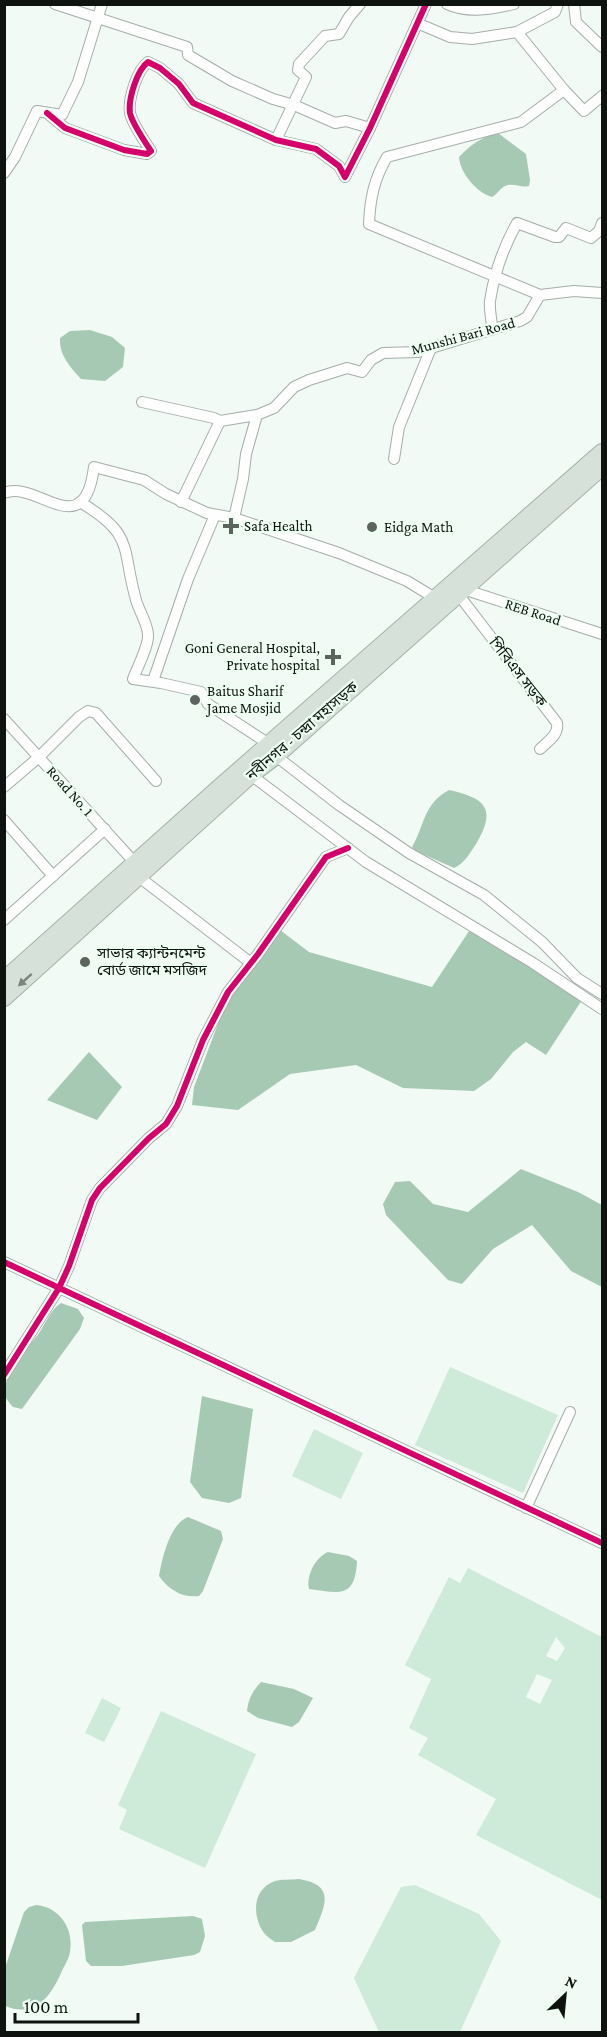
<svg xmlns="http://www.w3.org/2000/svg" width="607" height="2037" font-family="'Crimson Pro','Noto Sans Bengali',serif">
  <style>
    .green { fill: #ceead8; fill-rule: evenodd }
    .water { fill: #a6c9b4 }
    .lines { fill: none; stroke-linecap: round; stroke-linejoin: round }
    .minor-casing { stroke: #a6ada9; stroke-width: 12 }
    .highway-casing { stroke: #a1b1a8; stroke-width: 18 }
    .minor { stroke: #fdfefd; stroke-width: 10 }
    .highway { stroke: #d6e1da; stroke-width: 16 }
    .cycleway-casing { stroke: #edfef3; stroke-width: 10 }
    .cycleway { stroke: #d6006c; stroke-width: 6 }
    .oneway { fill: #7c847f }
    .poi-dot { fill: #5d6460; stroke: #edfef3; stroke-width: 2 }
    .labels { text-anchor: middle; dominant-baseline: central; stroke-width: 4.5; stroke-linejoin: round; paint-order: stroke }
    .street-label { font-size: 15px; fill: #0e1310; stroke: #edfef3 }
    .poi-label { font-size: 15px; fill: #0e1310; stroke: #edfef3; text-anchor: start }
  </style>
  <rect width="100%" height="100%" fill="#f1faf4"/>
  <g class="green">
    <path d="M450,1367L558,1415L523,1493L415,1445Z"/>
    <path d="M314,1429L363,1453L341,1499L292,1476Z"/>
    <path d="M468,1568L602,1637V1900L476,1835L496,1799L418,1755L428,1738L409,1728L431,1679L405,1665L449,1577L460,1583ZM556,1637L565,1648L557,1661L546,1656ZM537,1674L552,1680L540,1704L526,1697Z"/>
    <path d="M102,1698L121,1708L104,1742L85,1733Z"/>
    <path d="M161,1711L256,1754L205,1868L119,1829L127,1810L118,1805Z"/>
    <path d="M415,1885L479,1914L501,1941L460,2032H379L354,1978L401,1887Z"/>
  </g>
  <g class="water">
    <path d="M498,133L526,154L530,180L529,186C522,188 516,184 508,185C501,186 498,194 492,197C477,193 460,173 459,157C469,146 483,136 498,133Z"/>
    <path d="M90,330L112,337L125,348L123,367L105,381L81,379C70,367 59,355 60,338L70,331Z"/>
    <path d="M449,790C486,798 497,809 476,844C469,854 465,863 454,868L416,851L412,847C425,825 423,804 449,790Z"/>
    <path d="M475,922L586,994L546,1055L526,1042L513,1052L491,1079L474,1091L403,1088L356,1065L290,1074L238,1110L192,1105L194,1087L226,1003L280,930L309,952L432,987Z"/>
    <path d="M89,1052L122,1087L97,1120L47,1100Z"/>
    <path d="M521,1169L578,1192L602,1205V1287L571,1271L532,1225L493,1249L462,1284L448,1280L386,1215L383,1204L395,1182L410,1181L433,1204L468,1212Z"/>
    <path d="M61,1303L78,1309L84,1318L80,1329L22,1409L13,1407C9,1402 4,1398 5,1391C5,1371 28,1348 39,1333C46,1323 50,1310 61,1303Z"/>
    <path d="M202,1396L253,1409L241,1498L229,1503L202,1498L190,1482Z"/>
    <path d="M188,1517L221,1531L223,1539L203,1591L199,1596C182,1598 169,1590 159,1576C162,1558 170,1524 188,1517Z"/>
    <path d="M328,1552L349,1556L357,1561C355,1599 340,1593 309,1589C306,1575 316,1557 328,1552Z"/>
    <path d="M261,1682L294,1689L313,1698L299,1722L292,1727L258,1718L247,1711C248,1700 253,1690 261,1682Z"/>
    <path d="M299,1879C335,1885 326,1904 315,1930L291,1942H275C272,1940 267,1937 264,1933C252,1916 252,1889 275,1881C282,1879 291,1880 299,1879Z"/>
    <path d="M36,1905C60,1907 74,1929 70,1952C69,1959 64,1966 61,1973C50,1998 34,2018 5,2006V1968L24,1912L29,1907Z"/>
    <path d="M193,1916L202,1919L205,1936L200,1952L194,1955L122,1966H91L86,1961L82,1925L85,1922Z"/>
  </g>
  <g class="lines">
    <defs>
      <g id="minor">
        <path d="M55,4L187,47L188,55L232,81L273,99L294,105L335,123L346,121L370,128"/>
        <path d="M447,4C469,14 492,9 514,4"/>
        <path d="M558,4L555,12L517,32L564,90"/>
        <path d="M574,4L576,22L602,47"/>
        <path d="M417,23L450,37L472,39L517,32"/>
        <path d="M47,113L65,128L124,150L147,154L151,151C145,142 132,123 130,113C128,99 137,70 148,62L160,68L179,84L193,103L276,140L316,149L339,166L345,177L370,128L426,4"/>
        <path d="M276,140L306,77L298,70L299,64L325,36L339,34L349,17L360,4"/>
        <path d="M4,173L15,157L37,111L62,115L78,82L102,4"/>
        <path d="M540,295L369,224C370,199 374,179 387,157L521,122L564,90L584,111L602,96"/>
        <path d="M492,329C492,320 489,310 490,301C494,275 504,246 517,223L555,237H559L566,228L591,238L599,231L602,223"/>
        <path d="M142,402L214,418L220,421L257,415"/>
        <path d="M394,459L399,427L431,348"/>
        <path d="M4,493C37,479 84,546 94,467L144,480L166,494L207,513L234,518L339,553L407,581L435,598"/>
        <path d="M80,502C135,535 121,546 136,600C139,611 148,624 148,635C149,645 137,668 133,679L161,683L201,692L208,704L269,744"/>
        <path d="M181,502L220,421"/>
        <path d="M234,518L243,479L246,454L257,415L274,408L294,387L309,380L347,368L362,372L371,360L383,353L418,352L520,321L527,317L540,295L574,291L602,293"/>
        <path d="M463,589L602,634"/>
        <path d="M458,594L557,723C559,735 548,741 540,749"/>
        <path d="M153,681L188,579L215,515"/>
        <path d="M4,719L135,863"/>
        <path d="M276,756L339,805L409,853L484,895L542,942L577,978L602,994"/>
        <path d="M251,775L366,862L533,963L602,1009"/>
        <path d="M4,787L39,757L79,717L88,711L96,713L156,781"/>
        <path d="M4,820L53,876"/>
        <path d="M139,877L251,963"/>
        <path d="M4,920L105,829"/>
        <path d="M4,1262L602,1543"/>
        <path d="M4,1375L59,1288L69,1266L92,1200L100,1188L149,1138L166,1124L177,1106L203,1040L228,992L258,954L326,857L348,848"/>
        <path d="M526,1508L570,1412"/>
      </g>
      <g id="highway">
        <path d="M4,980L222,785L602,452"/>
        <path d="M4,998L251,775L276,756L602,467"/>
      </g>
    </defs>
    <use href="#minor" class="minor-casing"/>
    <use href="#highway" class="highway-casing"/>
    <use href="#minor" class="minor"/>
    <use href="#highway" class="highway"/>
    <defs>
      <g id="cycleway">
        <path d="M47,113L65,128L124,150L147,154L151,151C145,142 132,123 130,113C128,99 137,70 148,62L160,68L179,84L193,103L276,140L316,149L339,166L345,177L370,128L426,4"/>
        <path d="M4,1262L602,1543"/>
        <path d="M4,1375L59,1288L69,1266L92,1200L100,1188L149,1138L166,1124L177,1106L203,1040L228,992L258,954L326,857L348,848"/>
      </g>
    </defs>
    <use href="#cycleway" class="cycleway-casing"/>
    <use href="#cycleway" class="cycleway"/>
  </g>
  <defs><path id="oneway-solid" d="M-6-.8H1V-3.2L6.5 0L1 3.2V.8H-6Z" transform="scale(1.5)"/></defs>
  <use class="oneway" href="#oneway-solid" transform="translate(25 980) rotate(138)"/>
  <g class="poi-dot">
    <path d="M228 517h6v6h6v6h-6v6h-6v-6h-6v-6h6z"/>
    <circle cx="372" cy="527" r="6"/>
    <path d="M330 648h6v6h6v6h-6v6h-6v-6h-6v-6h6z"/>
    <circle cx="195" cy="700" r="6"/>
    <circle cx="85" cy="962" r="6"/>
  </g>
  <g class="labels">
    <g class="street-label">
      <text transform="translate(463 336) rotate(-15)">Munshi Bari Road</text>
      <text transform="translate(533 612) rotate(18)">REB Road</text>
      <text transform="translate(518 672) rotate(52)">পিবিএস সড়ক</text>
      <text transform="translate(302 731) rotate(-41)">নবীনগর - চন্দ্রা মহাসড়ক</text>
      <text transform="translate(70 791) rotate(48)">Road No. 1</text>
    </g>
    <g class="poi-label">
      <text x="244" y="526">Safa Health</text>
      <text x="384" y="527">Eidga Math</text>
      <text x="320" y="648" text-anchor="end">Goni General Hospital,<tspan x="320" dy="17">Private hospital</tspan></text>
      <text x="207" y="691">Baitus Sharif<tspan x="207" dy="17">Jame Mosjid</tspan></text>
      <text x="97" y="953">সাভার ক্যান্টনমেন্ট<tspan x="97" dy="17">বোর্ড জামে মসজিদ</tspan></text>
    </g>
  </g>
  <rect width="607" height="2037" fill="none" stroke="#0e1310" stroke-width="12"/>
  <g transform="translate(565 1995) rotate(26)" stroke="#edfef3" stroke-width="4.5" paint-order="stroke">
  <path d="M0-4.5L10 22L0 15L-10 22Z" fill="#0e1310"/>
  <text y="-9" font-size="16" font-weight="bold" text-anchor="middle" fill="#0e1310">N</text>
  </g>
  <path d="M15 2013v9h123v-9" fill="none" stroke="#0e1310" stroke-width="3"/>
  <text x="24" y="2013" font-size="18" fill="#0e1310" stroke="#edfef3" stroke-width="4.5" paint-order="stroke">100 m</text>
</svg>
